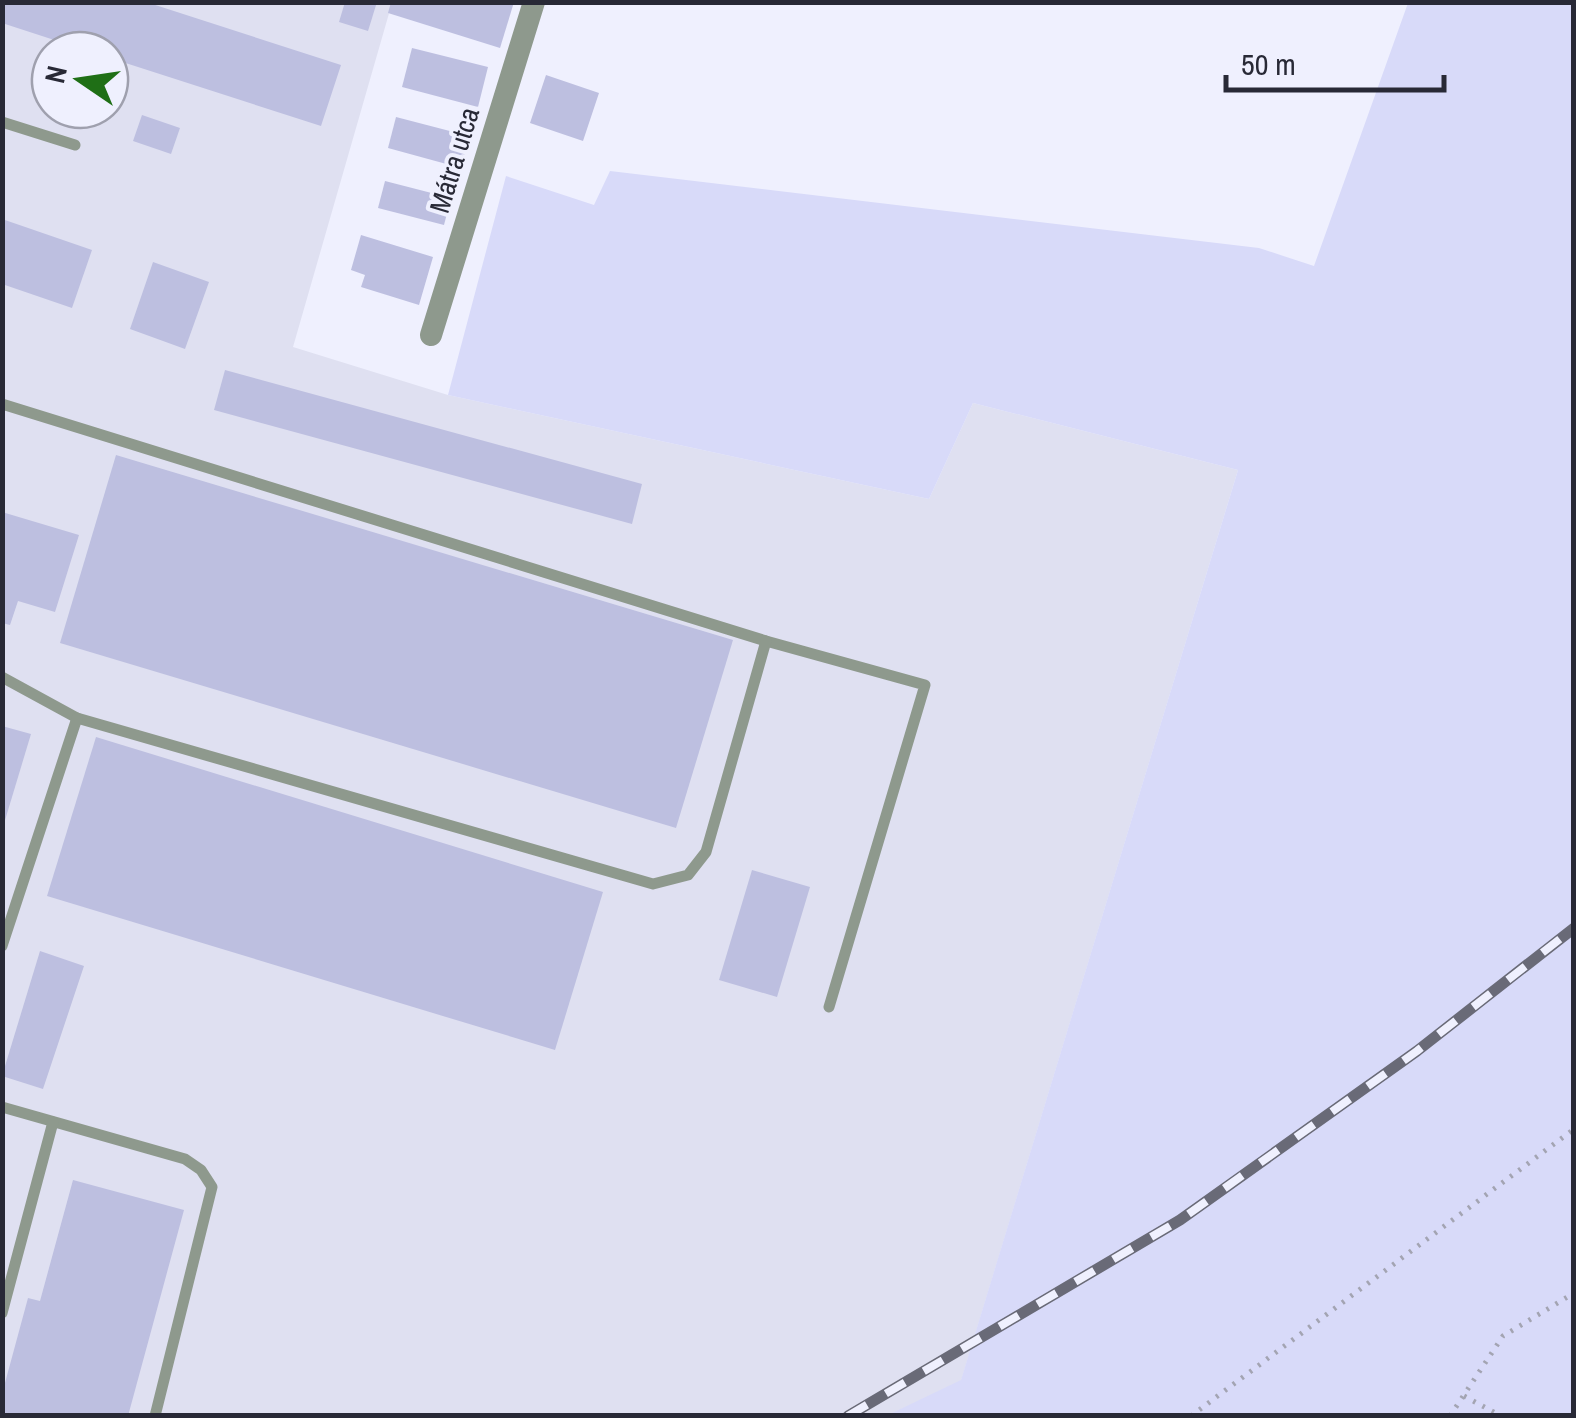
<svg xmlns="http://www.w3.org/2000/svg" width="1576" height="1418" font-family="'Archivo Narrow',sans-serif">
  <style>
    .built { fill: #dfe0f1; fill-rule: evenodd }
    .green { fill: #d8daf9 }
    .building { fill: #bdbfe0 }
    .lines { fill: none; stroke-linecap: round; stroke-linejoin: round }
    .path { stroke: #a3a4b2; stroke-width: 5; stroke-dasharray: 2.5 8; stroke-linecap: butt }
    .lane { stroke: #8e998d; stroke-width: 11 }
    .street { stroke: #8e998d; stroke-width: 22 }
    .rail-casing { stroke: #696a77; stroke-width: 11 }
    .rail { stroke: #eff0fe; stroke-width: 8; stroke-dasharray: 22; stroke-linecap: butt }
    .labels { text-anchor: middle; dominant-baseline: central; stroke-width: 8; stroke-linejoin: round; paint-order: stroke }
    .street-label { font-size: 28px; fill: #282936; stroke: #eff0fe }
  </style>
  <rect width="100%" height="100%" fill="#eff0fe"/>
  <path class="built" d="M3,3H392L293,347L448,395L929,499L973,403L1238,470L961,1381L888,1416H3ZM50,50H110V110H50Z"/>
  <path class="green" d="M1408,3H1573V1415H888L961,1380L1238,470L973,403L929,499L448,395L506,176L594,205L610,171L1259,248L1314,266Z"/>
  <g class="building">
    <path d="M2,2H146L341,65L321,126L110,58V50H85L2,23Z"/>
    <path d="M345,2H377L368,31L339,22Z"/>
    <path d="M391,2H514L500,48L388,13Z"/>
    <path d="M412,48L488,67L478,107L402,87Z"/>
    <path d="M546,75L599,93L583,141L530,123Z"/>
    <path d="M142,115L180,128L171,154L133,141Z"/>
    <path d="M396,117L469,136L461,168L388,148Z"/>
    <path d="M385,181L451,198L444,225L378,208Z"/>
    <path d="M2,219L92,250L72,308L2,284Z"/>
    <path d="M361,235L433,257L419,305L361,287L365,275L351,270Z"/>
    <path d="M153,262L209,282L185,349L130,329Z"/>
    <path d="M225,370L642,484L632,524L214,410Z"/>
    <path d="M116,455L733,640L676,828L60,643Z"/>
    <path d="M2,512L79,535L55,612L18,601L10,625L2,623Z"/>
    <path d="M2,726L31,734L3,827H2Z"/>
    <path d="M96,737L603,892L555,1050L47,896Z"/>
    <path d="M752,870L810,887L777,997L719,980Z"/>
    <path d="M40,951L84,966L43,1089L2,1076Z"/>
    <path d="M73,1180L184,1210L128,1416H2V1394L28,1298L40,1301Z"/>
  </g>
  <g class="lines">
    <g class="path">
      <path d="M1464,1396L1501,1416"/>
      <path d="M1191,1416L1574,1129"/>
      <path d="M1450,1416L1503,1336L1574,1293"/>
    </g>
    <g class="lane">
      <path d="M2,122L75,145"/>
      <path d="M2,404L766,641L925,685L829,1007"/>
      <path d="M2,677L77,718L653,884L688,875L706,852L766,641"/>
      <path d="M2,946L77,718"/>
      <path d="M2,1107L185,1159L201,1170L212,1187L155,1416"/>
      <path d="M2,1313L53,1122"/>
    </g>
    <path class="street" d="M431,335L534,2"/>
    <defs>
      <path id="rail" d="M848,1416L1180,1220L1417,1051L1574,928"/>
    </defs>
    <use href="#rail" class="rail-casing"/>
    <use href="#rail" class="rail"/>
  </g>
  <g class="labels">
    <g class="street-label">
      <text transform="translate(454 160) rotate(-73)">Mátra utca</text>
    </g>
  </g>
  <rect width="1576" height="1418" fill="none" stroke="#282936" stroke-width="10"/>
  <g transform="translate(80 80) rotate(283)"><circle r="48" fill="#eff0fe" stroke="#9fa0ae" stroke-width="2.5"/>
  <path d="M0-8L18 38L0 25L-18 38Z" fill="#1f6f16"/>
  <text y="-15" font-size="28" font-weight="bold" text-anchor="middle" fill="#282936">N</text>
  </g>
  <path d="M1226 75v15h218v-15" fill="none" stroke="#282936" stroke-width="5"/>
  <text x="1241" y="75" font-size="30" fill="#282936" stroke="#eff0fe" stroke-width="8" paint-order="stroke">50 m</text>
</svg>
